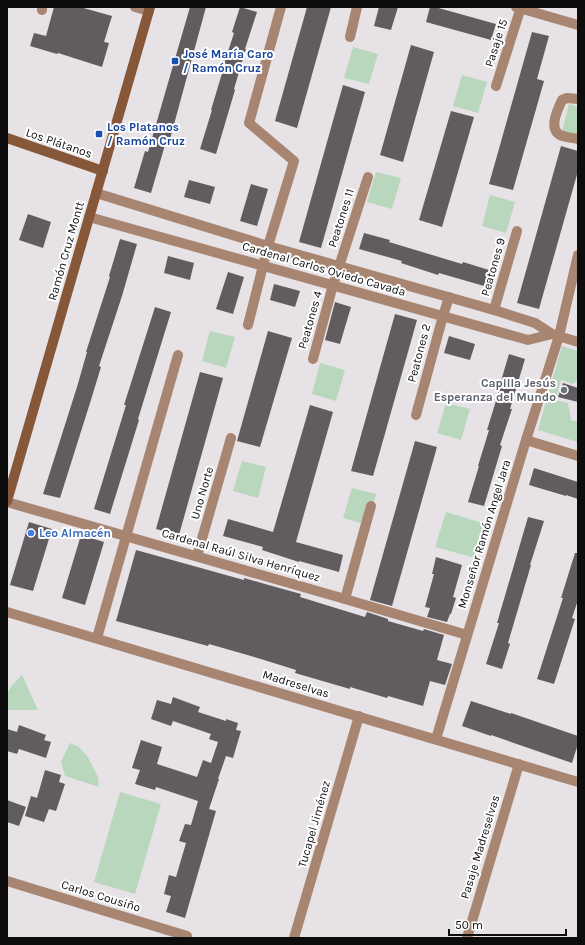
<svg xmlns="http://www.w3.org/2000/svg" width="585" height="945" font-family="Karla,sans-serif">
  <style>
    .green { fill: #b9d7bc }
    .building { fill: #605c5f }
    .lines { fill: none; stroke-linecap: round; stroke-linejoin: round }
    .street { stroke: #a78571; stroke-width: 10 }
    .secondary { stroke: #875739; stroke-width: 10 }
    .transit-dot { fill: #1a4fb4; stroke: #fff; stroke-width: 1.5 }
    .worship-dot { fill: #6b7280; stroke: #fff; stroke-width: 1.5 }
    .shop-dot { fill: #3f7fe0; stroke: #fff; stroke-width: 1.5 }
    .labels { text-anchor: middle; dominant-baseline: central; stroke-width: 4; stroke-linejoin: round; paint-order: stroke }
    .street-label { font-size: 12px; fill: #0e0d0e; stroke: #fff }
    .transit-label { font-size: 12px; font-weight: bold; fill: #164399; stroke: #fff; text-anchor: start }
    .worship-label { font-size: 12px; font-weight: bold; fill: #5b616d; stroke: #fff; text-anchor: end }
    .shop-label { font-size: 12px; font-weight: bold; fill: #366cbe; stroke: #fff; text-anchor: start }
  </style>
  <rect width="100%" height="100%" fill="#e6e2e6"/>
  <g class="green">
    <path d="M353,47L378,54L369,84L344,78Z"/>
    <path d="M462,75L487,82L478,113L453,106Z"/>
    <path d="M569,104L578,107V140L561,135Z"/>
    <path d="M376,172L401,178L392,209L367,202Z"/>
    <path d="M490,195L515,202L506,233L482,226Z"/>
    <path d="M210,331L235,337L226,368L202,361Z"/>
    <path d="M562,346L578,351V379L573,384L561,380L556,400L568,403L571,420L578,422V442L538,430Z"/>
    <path d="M320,363L345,370L336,401L312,394Z"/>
    <path d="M446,403L470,409L461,440L437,433Z"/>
    <path d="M242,461L266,467L258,498L233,491Z"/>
    <path d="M352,488L376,494L368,525L343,518Z"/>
    <path d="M446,512L486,524L476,558L435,547Z"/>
    <path d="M22,675L38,710H7V694L12,685Z"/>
    <path d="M70,743L79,747L88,757L98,777L99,787L65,776L61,762Z"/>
    <path d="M120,792L161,804L135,894L94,882Z"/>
  </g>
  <g class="building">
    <path d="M54,7H80L112,16L104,42L109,43L102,67L58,53L57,54L30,46L34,33L46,36Z"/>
    <path d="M190,7H206L170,139L167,138L151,193L134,188L145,151L148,152Z"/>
    <path d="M240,7L257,12L245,49H246L234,89L235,90L216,154L200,149L212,110H211L223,70H222L234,33L232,32Z"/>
    <path d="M307,7H331L297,128L275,121Z"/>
    <path d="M379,7H398L391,30L374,26Z"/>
    <path d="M430,7H435L496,24L491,40L426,22Z"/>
    <path d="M532,32L549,36L537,79L544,81L513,190L489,184Z"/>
    <path d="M411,45L434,52L403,162L380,155Z"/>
    <path d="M343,85L365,92L321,248L299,242Z"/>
    <path d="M451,111L474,117L442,227L419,220Z"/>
    <path d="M561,146L578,151V171L539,309L517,303Z"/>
    <path d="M189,180L215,187L210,204L184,197Z"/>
    <path d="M251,184L268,189L257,226L240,221Z"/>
    <path d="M28,214L51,222L43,248L19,240Z"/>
    <path d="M364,233L390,240L389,242L462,264L463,262L489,270L484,286L439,273L438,275L401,263L402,261L359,249Z"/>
    <path d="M120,239L137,244L122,296L99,366L101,367L90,403L60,498L43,494L77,387L87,352H86L110,277L109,276Z"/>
    <path d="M168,256L194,263L190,280L164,273Z"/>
    <path d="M228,272L244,277L233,314L216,309Z"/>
    <path d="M274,284L300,291L295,307L270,300Z"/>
    <path d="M335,302L351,307L340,344L325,340Z"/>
    <path d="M155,307L171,312L138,419L139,420L110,514L94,509L126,405H124Z"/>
    <path d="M395,314L417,320L373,476L351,471Z"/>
    <path d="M268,331L292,338L260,447L237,441Z"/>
    <path d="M449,336L475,344L470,360L444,353Z"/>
    <path d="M509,354L525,359L510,409H512L500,445L502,446L484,506L468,502L479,466H478L489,430H487L499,391H498Z"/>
    <path d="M200,372L223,378L179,535L156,529Z"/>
    <path d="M563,383L578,388V402L558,397Z"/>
    <path d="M310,405L333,412L296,542L343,555L339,572L299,561V562L262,550L263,547L223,536L228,519L273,532Z"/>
    <path d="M415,441L437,447L392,606L370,600Z"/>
    <path d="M534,468L578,482V499L566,495V496L529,485Z"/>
    <path d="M528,517L544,521L530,565H531L508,643L510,644L502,669L486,664L499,623H497Z"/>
    <path d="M29,522L52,529L33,591L10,585Z"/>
    <path d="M81,535L104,542L85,605L62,598Z"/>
    <path d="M136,550L244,580V578L265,584L301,594L300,597L365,617L367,612L388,619V621L423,631L424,629L444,635L437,660L452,664L445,685L430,681L423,706L388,696L387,698L350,687V689L295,673L296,670L261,659L209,644L208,646L116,621Z"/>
    <path d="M575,553H578V600L572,618L575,619L554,684L537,679L563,598H561Z"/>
    <path d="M436,557L462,565L453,597L456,598L451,614H450L447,622L427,617L430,608L425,607L434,574H432Z"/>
    <path d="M173,697L200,707L198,712L226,721V719L238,723L236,730L241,731L233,758L226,756L218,779H219L209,809L216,811L185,918L166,912L171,896L164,894L169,875L176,877L186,843L179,841L185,824L191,825L198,801L156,787L155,790L135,784L140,770L132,768L141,740L162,747L157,764L197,777L203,760L211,763L218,742L209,739L211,734L173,721L171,726L151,719L157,700L171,704Z"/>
    <path d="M471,701L511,714V713L578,736V744L572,763L491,735V736L462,726Z"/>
    <path d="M19,725L46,735L44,740L51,742L46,758L19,749L17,754L7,751V729L17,732Z"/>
    <path d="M45,770L61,775L59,782L65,784L56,811L49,809L44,822L25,816L31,796L37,798Z"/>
    <path d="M7,800L26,807L19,826L7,822Z"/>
  </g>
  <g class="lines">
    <g class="street">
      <path d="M135,7L149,11"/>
      <path d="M516,7L578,25"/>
      <path d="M42,10V7"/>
      <path d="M350,37L357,7"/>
      <path d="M496,86L521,7"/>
      <path d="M578,99L567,98L562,100C558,109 548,128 560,135C564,137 573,138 578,139"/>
      <path d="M96,193L268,246L494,310L535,323L552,334L578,342"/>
      <path d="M89,217L528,340L552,334"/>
      <path d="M494,310L517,231"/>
      <path d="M248,325L268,246L294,161L249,123L281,7"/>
      <path d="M313,359L333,285L368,177"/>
      <path d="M416,415L443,316L449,297"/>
      <path d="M526,440L578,456"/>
      <path d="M7,502L345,599L467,635"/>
      <path d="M197,556L231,438"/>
      <path d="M345,599L371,506"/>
      <path d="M7,612L578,782"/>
      <path d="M97,638L178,355"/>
      <path d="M436,739L526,440L559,336L578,255"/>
      <path d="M7,881L187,936"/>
      <path d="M294,938L359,716"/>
      <path d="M467,938L519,764"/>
    </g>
    <g class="secondary">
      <path d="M7,138L103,171"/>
      <path d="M7,501L150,7"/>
    </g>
  </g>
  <g class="transit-dot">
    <rect x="171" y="57" width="8" height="8" rx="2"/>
    <rect x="95" y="130" width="8" height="8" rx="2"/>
  </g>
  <circle class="worship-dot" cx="564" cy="390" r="4"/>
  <circle class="shop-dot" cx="31" cy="533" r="4"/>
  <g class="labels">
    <g class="street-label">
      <text transform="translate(496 43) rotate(-72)">Pasaje 15</text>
      <text transform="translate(59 143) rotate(19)">Los Plátanos</text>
      <text transform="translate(341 218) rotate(-72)">Peatones 11</text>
      <text transform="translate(66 251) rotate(-74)">Ramón Cruz Montt</text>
      <text transform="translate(493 267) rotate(-74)">Peatones 9</text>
      <text transform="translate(324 269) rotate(16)">Cardenal Carlos Oviedo Cavada</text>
      <text transform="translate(310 320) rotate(-74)">Peatones 4</text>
      <text transform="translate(419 353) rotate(-75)">Peatones 2</text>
      <text transform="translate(202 493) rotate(-74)">Uno Norte</text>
      <text transform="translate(484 534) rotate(-73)">Monseñor Ramón Angel Jara</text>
      <text transform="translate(241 555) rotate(16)">Cardenal Raúl Silva Henríquez</text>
      <text transform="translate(296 684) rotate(17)">Madreselvas</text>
      <text transform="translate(314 824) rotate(-74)">Tucapel Jiménez</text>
      <text transform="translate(480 847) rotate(-73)">Pasaje Madreselvas</text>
      <text transform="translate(101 896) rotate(17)">Carlos Cousiño</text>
    </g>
    <g class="transit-label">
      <text x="183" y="54">José María Caro<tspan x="183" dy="14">/ Ramón Cruz</tspan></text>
      <text x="107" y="127">Los Platanos<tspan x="107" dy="14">/ Ramón Cruz</tspan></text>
    </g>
    <g class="worship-label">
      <text x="556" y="383">Capilla Jesús<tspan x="556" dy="14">Esperanza del Mundo</tspan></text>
    </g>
    <g class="shop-label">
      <text x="39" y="533">Leo Almacén</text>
    </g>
  </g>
  <rect width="585" height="945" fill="none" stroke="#0e0d0e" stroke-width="16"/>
  <path d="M449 929v6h117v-6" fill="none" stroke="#0e0d0e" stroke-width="2"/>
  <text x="455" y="929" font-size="12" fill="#0e0d0e" stroke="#ffffff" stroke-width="3" paint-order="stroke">50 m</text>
</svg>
